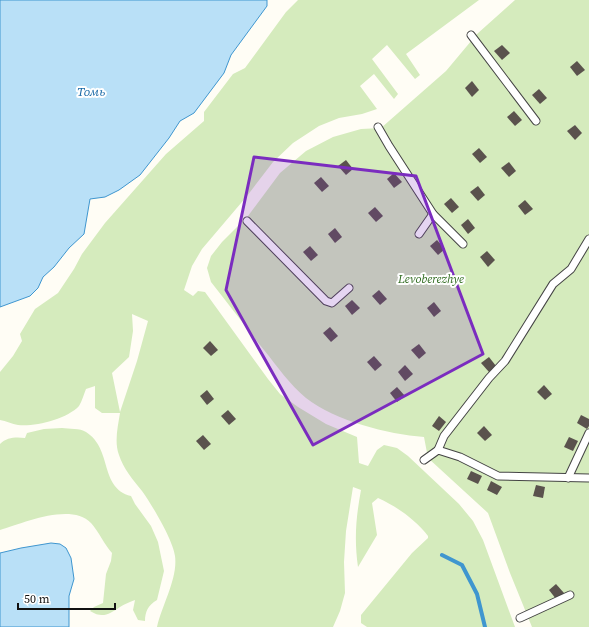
<svg xmlns="http://www.w3.org/2000/svg" width="589" height="627" font-family="'Source Serif 4',serif">
  <style>
    .green { fill: #d5ebbd; fill-rule: evenodd }
    .water { fill: #b9e0f7; stroke: #3f96cf }
    .lines { fill: none; stroke-linecap: round; stroke-linejoin: round }
    .stream { stroke: #3f96cf; stroke-width: 4 }
    .building { fill: #5a524d }
    .service-casing { stroke: #444; stroke-width: 9 }
    .service { stroke: #fff; stroke-width: 7 }
    .marked { fill: #7b2cbf; fill-opacity: 0.2; stroke: #7b2cbf; stroke-width: 3; stroke-linejoin: round }
    .labels { text-anchor: middle; dominant-baseline: central; stroke-width: 4; stroke-linejoin: round; paint-order: stroke }
    .park-label { font-size: 12px; font-style: italic; fill: #2f6b1f; stroke: #fff }
    .water-label { font-size: 13px; font-style: italic; fill: #1768a6; stroke: #fff }
  </style>
  <rect width="100%" height="100%" fill="#fffdf5"/>
  <g class="green">
    <path d="M298,0H479L406,54L420,75L415,79L387,45L372,59L398,94L394,99L374,74L360,86L377,109L362,114L339,118L319,126L293,143L273,162L247,196L202,249L192,266L184,290L193,296L198,291L205,292L268,379L280,394L298,407L326,424L357,437L359,463L368,466L377,450L384,445L397,448L408,456L459,504L473,521L483,540L515,627H367L361,623V615L412,553L428,538V536C416,520 396,506 378,498L372,503L377,535L358,567C354,539 356,517 361,490L353,487L346,531L344,562L345,593L340,611L333,627H157C162,605 178,578 175,556C173,540 152,505 142,491C133,480 123,468 119,455C114,442 118,426 120,413H102L95,408V386L86,389C84,394 82,401 79,406C67,419 35,427 18,425C12,424 6,421 0,420V372L13,356L22,341L20,334L35,309L58,293L74,269L82,254L105,223L166,154L204,121V112L233,74L245,68L286,12ZM132,314L148,321L137,361L120,412L112,373L129,357L133,331Z"/>
    <path d="M515,0H589V627H532L510,573L488,513L428,458L424,437C387,434 336,421 306,398C290,385 277,366 264,350C246,327 229,305 211,282L207,268L211,256L222,242L248,216L280,173L306,151L333,137L361,129L381,128L446,71L477,34Z"/>
    <path d="M62,428C69,429 80,428 86,432C113,449 99,488 131,496L135,504L151,526L158,542L164,571L157,600C148,605 145,612 145,621L138,620L133,610L135,600C130,602 124,604 120,607C109,614 103,619 90,611L94,607L103,603L106,574L111,561L112,553C104,544 99,532 91,523C71,502 23,523 0,530V444C7,437 16,437 25,438L27,433L44,429Z"/>
  </g>
  <g class="water">
    <path d="M0,0H267V6L231,55L224,73L194,113L180,121L169,138L140,175L119,190L105,197L90,199L84,234L69,248L54,267L43,277L38,288L30,296L0,307Z"/>
    <path d="M51,543L60,544L66,548L71,558L74,579L69,596V627H0V553L21,548Z"/>
  </g>
  <g class="lines">
    <path class="stream" d="M442,555L462,565L477,594L485,627"/>
  </g>
  <g class="building">
    <path d="M502,45L510,53L502,60L494,51Z"/>
    <path d="M577,61L585,70L577,76L570,67Z"/>
    <path d="M472,81L479,90L472,97L465,88Z"/>
    <path d="M539,89L547,98L540,104L532,95Z"/>
    <path d="M514,111L522,120L515,126L507,117Z"/>
    <path d="M575,125L582,133L575,140L567,131Z"/>
    <path d="M479,148L487,157L480,163L472,154Z"/>
    <path d="M346,160L353,169L346,175L338,166Z"/>
    <path d="M509,162L516,171L509,177L501,168Z"/>
    <path d="M394,173L402,182L394,188L387,179Z"/>
    <path d="M321,177L329,186L322,192L314,183Z"/>
    <path d="M478,186L485,195L478,201L470,192Z"/>
    <path d="M451,198L459,207L452,213L444,204Z"/>
    <path d="M525,200L533,209L525,215L518,206Z"/>
    <path d="M375,207L383,216L376,222L368,213Z"/>
    <path d="M468,219L475,228L468,234L461,225Z"/>
    <path d="M335,228L342,237L335,243L328,234Z"/>
    <path d="M437,240L445,249L438,255L430,246Z"/>
    <path d="M310,246L318,255L311,261L303,252Z"/>
    <path d="M487,251L495,260L488,267L480,257Z"/>
    <path d="M379,290L387,299L380,305L372,296Z"/>
    <path d="M352,300L360,308L352,315L345,306Z"/>
    <path d="M434,302L441,311L434,317L427,308Z"/>
    <path d="M330,327L338,336L331,342L323,333Z"/>
    <path d="M210,341L218,350L211,356L203,348Z"/>
    <path d="M419,344L426,353L419,359L411,350Z"/>
    <path d="M374,356L382,365L375,371L367,362Z"/>
    <path d="M489,357L496,366L489,372L481,363Z"/>
    <path d="M405,365L413,374L405,381L398,372Z"/>
    <path d="M544,385L552,394L545,400L537,392Z"/>
    <path d="M397,387L405,396L397,402L390,393Z"/>
    <path d="M207,390L214,399L207,405L200,396Z"/>
    <path d="M228,410L236,419L229,425L221,416Z"/>
    <path d="M581,415L589,419V426L587,429L577,423Z"/>
    <path d="M439,416L446,422L439,431L432,426Z"/>
    <path d="M484,426L492,435L485,441L477,433Z"/>
    <path d="M203,435L211,444L204,450L196,441Z"/>
    <path d="M569,437L578,441L573,451L564,447Z"/>
    <path d="M471,471L482,476L478,484L467,479Z"/>
    <path d="M491,481L502,487L497,495L487,490Z"/>
    <path d="M536,485L545,487L543,498L533,496Z"/>
    <path d="M556,584L564,593L556,599L549,590Z"/>
  </g>
  <g class="lines">
    <defs>
      <g id="service">
        <path d="M471,35L536,121"/>
        <path d="M378,127L389,146L433,214L463,244"/>
        <path d="M247,221L326,301L332,303L349,288"/>
        <path d="M419,234L433,214"/>
        <path d="M438,450L444,436L489,378L505,361L553,284L571,269L589,239"/>
        <path d="M424,460L438,450L460,457L498,476L589,478"/>
        <path d="M568,478L589,433"/>
        <path d="M520,618L570,595"/>
      </g>
    </defs>
    <use href="#service" class="service-casing"/>
    <use href="#service" class="service"/>
  </g>
  <path class="marked" d="M254,157L416,176L483,354L313,445L226,290Z"/>
  <g class="labels">
    <g class="park-label">
      <text x="431" y="279">Levoberezhye</text>
    </g>
    <g class="water-label">
      <text x="91" y="91">Томь</text>
    </g>
  </g>
  <path d="M18 603v6h97v-6" fill="none" stroke="#111111" stroke-width="2"/>
  <text x="24" y="603" font-size="12" fill="#111111" stroke="#ffffff" stroke-width="3" paint-order="stroke">50 m</text>
</svg>
